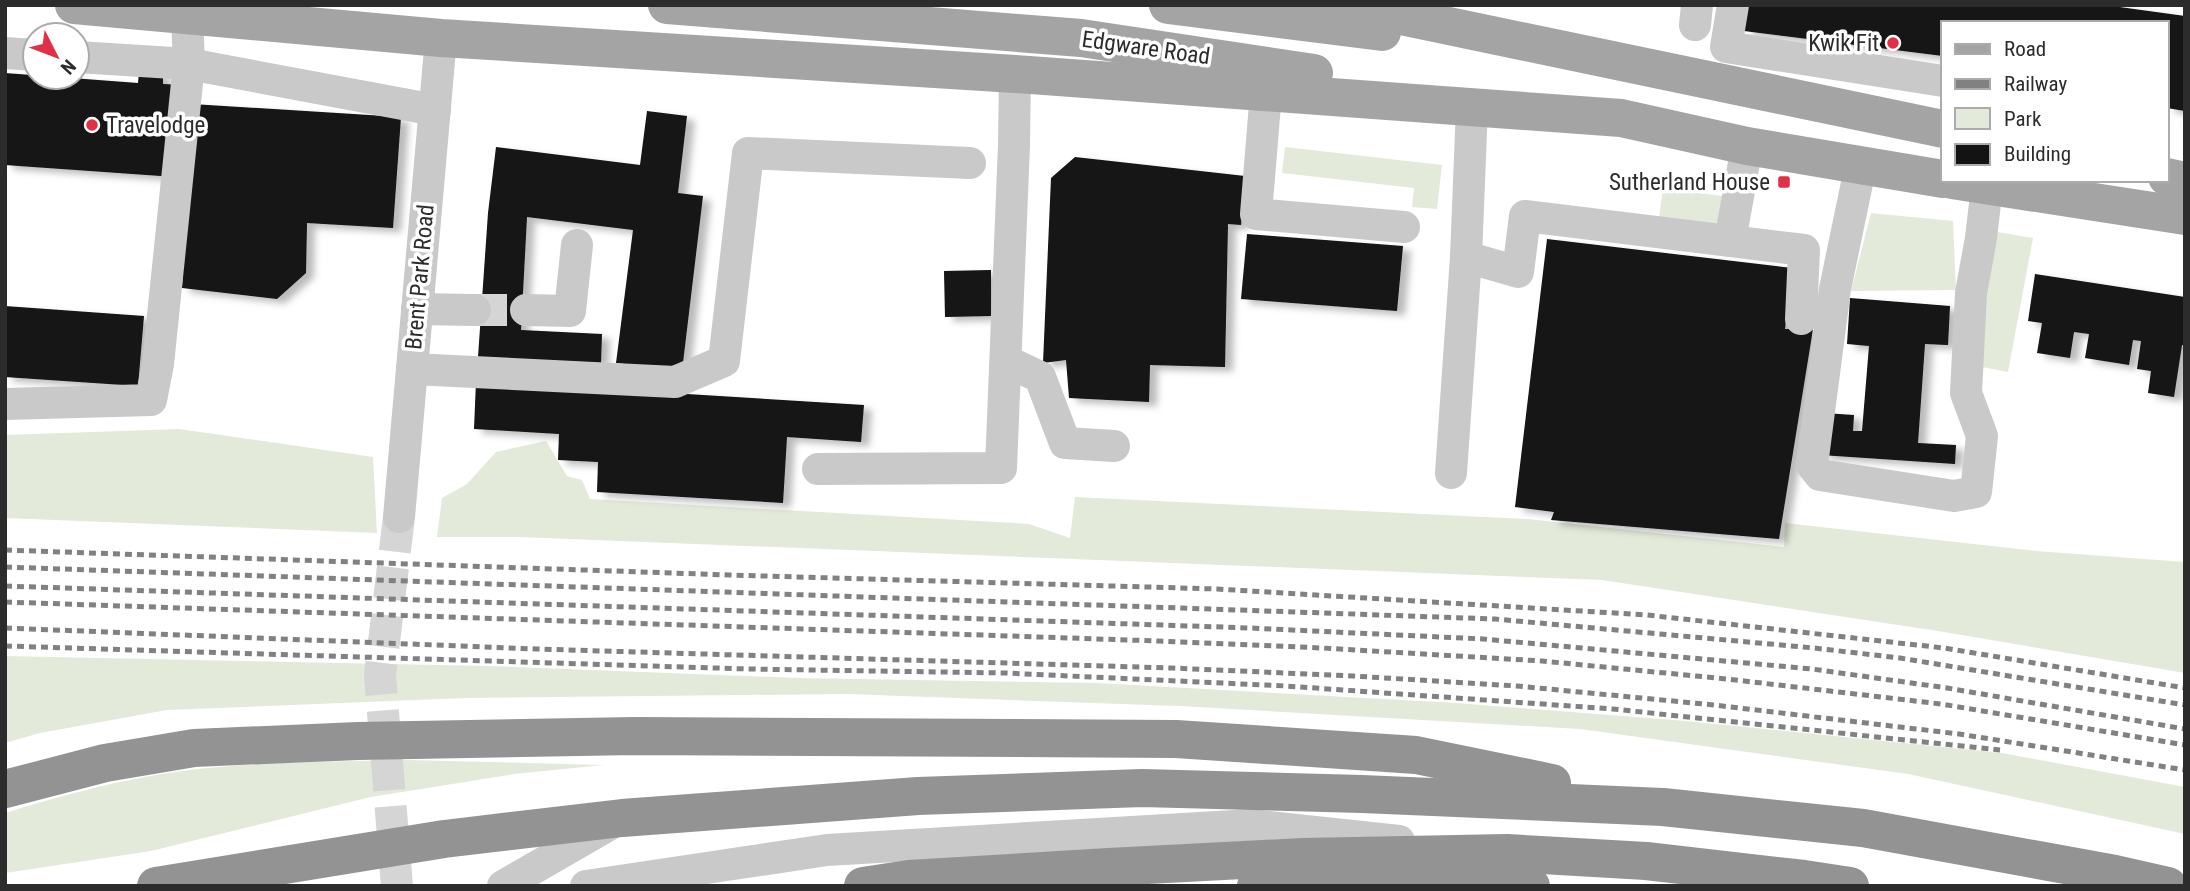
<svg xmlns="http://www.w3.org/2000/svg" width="2190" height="891" font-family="'Roboto Condensed',sans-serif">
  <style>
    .green { fill: #e3ead9 }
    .building { fill: #131313; filter: url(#shadow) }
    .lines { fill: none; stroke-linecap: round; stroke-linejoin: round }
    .minor-tunnel { stroke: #d5d5d5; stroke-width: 32; stroke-dasharray: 32 16; stroke-linecap: butt }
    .minor { stroke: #c9c9c9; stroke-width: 32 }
    .major { stroke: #a4a4a4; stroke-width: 38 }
    .highway { stroke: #939393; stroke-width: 38 }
    .rail { stroke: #818181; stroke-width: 5; stroke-dasharray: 7 5; stroke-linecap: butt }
    .poi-dot { fill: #e22f47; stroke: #fff; stroke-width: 2.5 }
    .labels { text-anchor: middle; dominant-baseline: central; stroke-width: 7; stroke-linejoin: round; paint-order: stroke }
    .poi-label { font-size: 23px; fill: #2c2c2c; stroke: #fff; text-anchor: end }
    .street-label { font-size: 23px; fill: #2c2c2c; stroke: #fff }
  </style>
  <defs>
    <filter id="shadow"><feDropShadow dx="8" dy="4.5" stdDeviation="3.5" flood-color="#0004"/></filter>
  </defs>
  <rect width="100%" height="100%" fill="#fff"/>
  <g class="green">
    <path d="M1285,147L1442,165L1437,209L1412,207L1414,188L1282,173Z"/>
    <path d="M1663,188L1722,196L1718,226L1659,218Z"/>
    <path d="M1871,213L1953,221L1956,290L1851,291Z"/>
    <path d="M1997,232L2033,238L2008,372L1982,367L1983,278Z"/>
    <path d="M179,429L373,457L377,533L5,518V435Z"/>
    <path d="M546,441L567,476L582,480L590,499L1029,524L1070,538L1075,497L1527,519L1784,547L1785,523L2036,551L2185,562V673L1944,632L1602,580L520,537H437L442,498L467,484L496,452Z"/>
    <path d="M5,656L489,666L798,678L1097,683L1456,703L1686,721L2002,753L2185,787V834L1908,774L1580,729L1179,706L846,694L466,698L167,710L40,733L5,743Z"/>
    <path d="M407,760L604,765L514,774L371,797L151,851L5,873V813C63,795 122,779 182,771C256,761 332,762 407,760Z"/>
  </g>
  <g class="building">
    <path d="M1748,5H2105L2185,16V111L2167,108V23H1943V56L1744,31Z"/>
    <path d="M139,71L163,73V84L182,85L175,177L5,165V73L138,83Z"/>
    <path d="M192,104L401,117L393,228L307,223L306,273L277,299L182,288Z"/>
    <path d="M647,111L687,116L678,193L703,196L682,371L616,363L633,230L527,217L521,330L602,334L601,363L478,357L488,213L496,147L640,165Z"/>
    <path d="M1075,157L1245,176L1241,225L1228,224L1225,367L1150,365L1149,402L1069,398L1066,360L1043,363L1051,178Z"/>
    <path d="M1247,234L1403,246L1397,311L1241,299Z"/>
    <path d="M1547,239L1792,268L1785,329H1813L1779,539L1551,520L1554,512L1515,507Z"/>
    <path d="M991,270V316L945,317L944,271Z"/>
    <path d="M2035,274L2185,297V345H2182L2174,397L2148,393L2151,371L2137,369L2141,341L2133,340L2129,365L2085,358L2089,334L2074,332L2070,358L2037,353L2042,323L2028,321Z"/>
    <path d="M1850,298L1950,306L1948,345L1925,344L1918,443L1956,445L1955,464L1821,455L1824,413L1854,415L1853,431H1862L1869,346L1847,344Z"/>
    <path d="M5,306L144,316L138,386L5,377Z"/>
    <path d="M476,381L864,405L861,442L787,437L783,503L597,492L598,462L558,460L559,434L474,429Z"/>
  </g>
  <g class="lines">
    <g class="minor-tunnel">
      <path d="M475,310H526"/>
      <path d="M397,886L380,675L399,517"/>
    </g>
    <g class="minor">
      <path d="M1733,5L1726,47L1943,81"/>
      <path d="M1695,25L1697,5"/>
      <path d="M5,53L35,55"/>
      <path d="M77,57L189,64L187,16"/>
      <path d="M1266,92L1256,214L1404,227"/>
      <path d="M1861,164L1835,289L1812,465L1820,475L1954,496L1976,492L1982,436L1966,393L1971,293L1981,238L1987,186"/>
      <path d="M1730,241L1747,146"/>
      <path d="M1466,257L1472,107"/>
      <path d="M417,309L475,310"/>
      <path d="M526,310L570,311L577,245"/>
      <path d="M1006,361L1040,377L1065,443L1114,446"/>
      <path d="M412,369L675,382L724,361L748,153L970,163"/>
      <path d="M5,404L151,400L158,364L189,64L435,110"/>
      <path d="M818,469L1001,468L1014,145L1015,74"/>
      <path d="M1451,473L1466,257L1518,272L1525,216L1804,250L1801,319"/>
      <path d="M399,517L441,38"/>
      <path d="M503,886L614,822"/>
      <path d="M586,886L827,850L1251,825L1399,841"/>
    </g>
    <g class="major">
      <path d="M74,5L441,38L1015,74L1621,118L1747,146L1943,179"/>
      <path d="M667,5L1081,38L1314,73"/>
      <path d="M1168,5L1382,32"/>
      <path d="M1348,5L1943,129"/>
      <path d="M2167,177L2185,181"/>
      <path d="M1952,180L2185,216"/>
    </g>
    <g class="highway">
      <path d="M5,789L105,763L194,748L358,741L635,736L1176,739L1416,755L1552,783"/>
      <path d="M156,886L444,839L622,818L918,796L1142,788L1362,794L1663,807L1863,828L2115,874L2168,886"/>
      <path d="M863,886L909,879L1109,867L1303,857L1507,853L1646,861L1804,879L1850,886"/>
      <path d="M1256,886L1307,884L1531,886"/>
    </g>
    <g class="rail">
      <path d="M5,550L729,575L1217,589L1647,615L1944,648L2185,688"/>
      <path d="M5,567L1495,619L1814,648L1900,658L2185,705"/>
      <path d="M5,586L1250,628L1483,639L1812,669L1947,688L2185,729"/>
      <path d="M5,602L1158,641L1322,648L1542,661L1727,679L1941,704L2185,745"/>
      <path d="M5,628L536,649L1172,668L1353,676L1517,686L1714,705L1959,734L2185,770"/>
      <path d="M5,646L748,669L1005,673L1286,686L1613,709L2000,750"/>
    </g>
  </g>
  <g class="poi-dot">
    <circle cx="1893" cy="43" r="7"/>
    <circle cx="92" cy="125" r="7"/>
    <rect x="1777" y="175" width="14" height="14" rx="3.5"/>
  </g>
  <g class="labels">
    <g class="poi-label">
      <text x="1879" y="43">Kwik Fit</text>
      <text x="106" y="125" text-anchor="start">Travelodge</text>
      <text x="1770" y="182">Sutherland House</text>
    </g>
    <g class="street-label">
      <text transform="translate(1146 48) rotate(8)">Edgware Road</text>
      <text transform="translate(420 277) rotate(-85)">Brent Park Road</text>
    </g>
  </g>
  <rect width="2190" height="891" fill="none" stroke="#2c2c2c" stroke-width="14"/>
  <rect x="1941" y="21" width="228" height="161" fill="#ffffff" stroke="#ababab" stroke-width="2"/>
  <rect x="1955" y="44" width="35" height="10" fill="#a4a4a4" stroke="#ababab" stroke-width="2"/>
  <text x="2004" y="56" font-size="21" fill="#2c2c2c">Road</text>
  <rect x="1955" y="79" width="35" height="10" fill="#818181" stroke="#ababab" stroke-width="2"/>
  <text x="2004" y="91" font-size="21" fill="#2c2c2c">Railway</text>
  <rect x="1955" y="108" width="35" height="21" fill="#e3ead9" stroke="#ababab" stroke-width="2"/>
  <text x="2004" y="126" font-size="21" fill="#2c2c2c">Park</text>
  <rect x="1955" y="144" width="35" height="21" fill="#131313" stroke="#ababab" stroke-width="2"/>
  <text x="2004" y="161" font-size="21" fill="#2c2c2c">Building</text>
  <g transform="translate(56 56) rotate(132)"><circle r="33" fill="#ffffff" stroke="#ababab" stroke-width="2"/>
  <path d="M0-5L12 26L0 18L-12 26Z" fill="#e22f47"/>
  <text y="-10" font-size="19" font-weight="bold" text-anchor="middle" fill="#2c2c2c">N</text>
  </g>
</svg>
